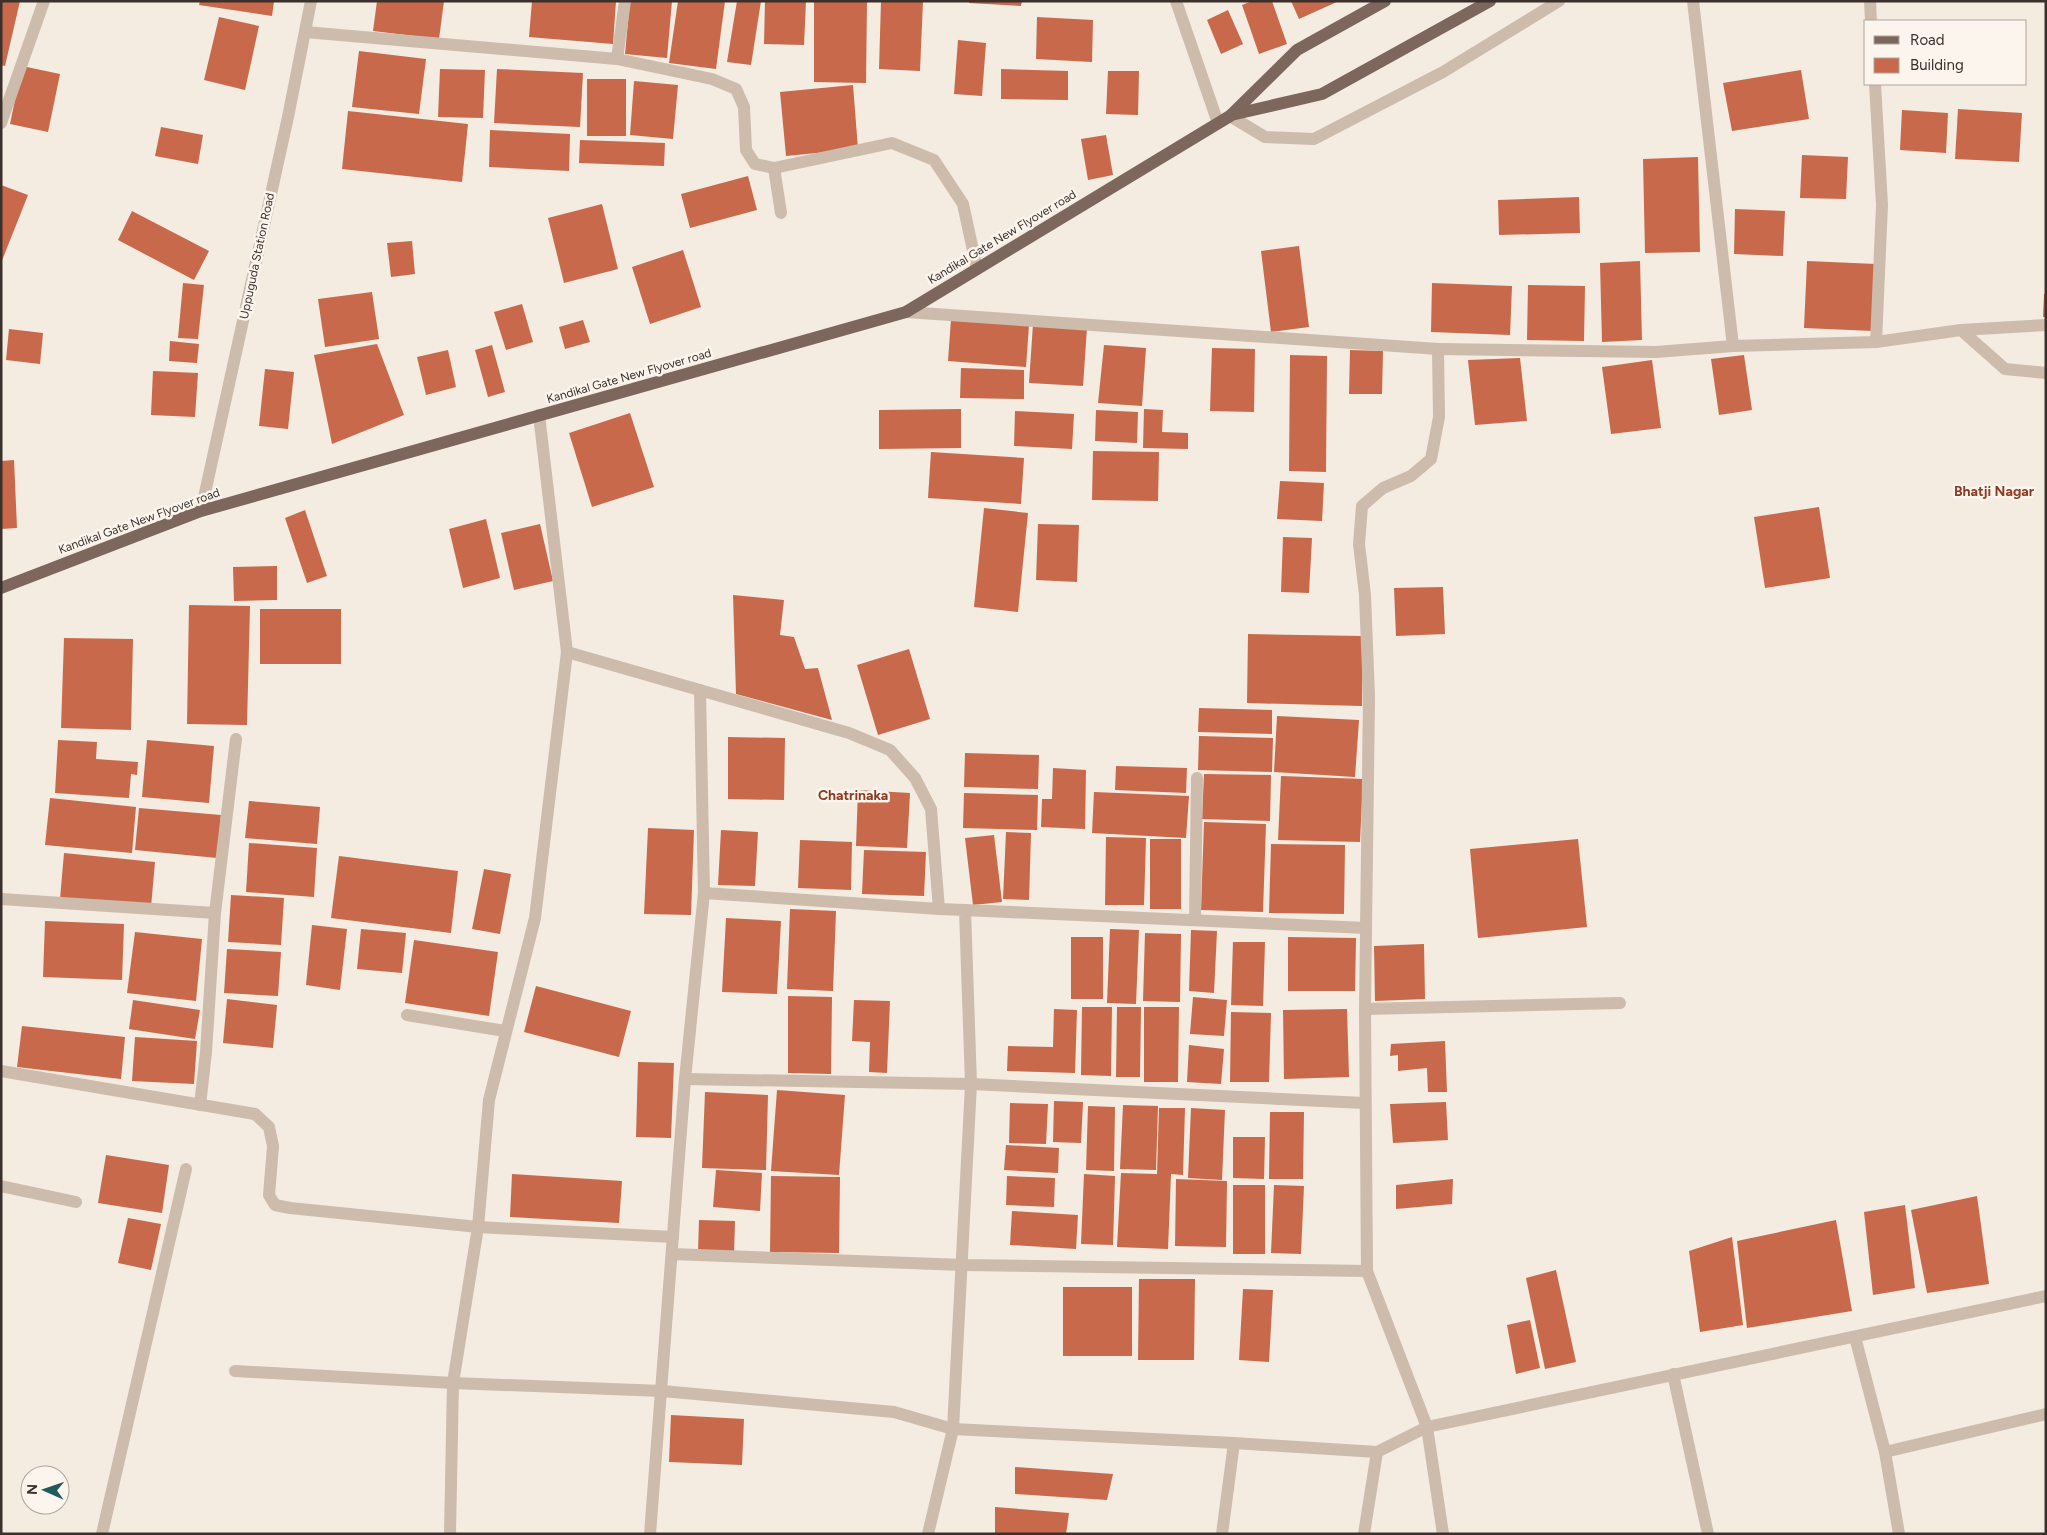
<svg xmlns="http://www.w3.org/2000/svg" width="2047" height="1535" font-family="Figtree,sans-serif">
  <style>
    .building { fill: #c8694b }
    .lines { fill: none; stroke-linecap: round; stroke-linejoin: round }
    .minor { stroke: #cdbbac; stroke-width: 12 }
    .major { stroke: #7d675c; stroke-width: 12 }
    .labels { text-anchor: middle; dominant-baseline: central; stroke-width: 5; stroke-linejoin: round; paint-order: stroke }
    .street-label { font-size: 12px; fill: #3b302b; stroke: #fbf5ee }
    .neighbourhood-label { font-size: 14px; font-weight: bold; fill: #8c3b22; stroke: #fbf5ee }
  </style>
  <rect width="100%" height="100%" fill="#f4ebe1"/>
  <g class="building">
    <path d="M1,1H20L5,66L1,65Z"/>
    <path d="M200,1H274L272,16L199,5Z"/>
    <path d="M377,1H444L439,39L373,31Z"/>
    <path d="M532,1H616L613,44L529,37Z"/>
    <path d="M630,1H672L667,58L625,54Z"/>
    <path d="M678,1H725L716,69L669,63Z"/>
    <path d="M737,1H761L751,65L727,62Z"/>
    <path d="M765,1H806L804,45L764,44Z"/>
    <path d="M814,1L867,2L866,83L814,82Z"/>
    <path d="M881,1H923L920,71L879,69Z"/>
    <path d="M969,1H1022L1021,6L969,3Z"/>
    <path d="M1252,1H1272L1287,44L1259,54L1242,5Z"/>
    <path d="M1291,1H1339L1299,19Z"/>
    <path d="M1228,10L1243,44L1221,54L1207,20Z"/>
    <path d="M219,17L259,26L245,90L204,80Z"/>
    <path d="M1037,17L1093,20L1092,62L1036,59Z"/>
    <path d="M958,40L986,43L982,96L954,94Z"/>
    <path d="M359,51L426,59L419,114L352,107Z"/>
    <path d="M22,66L60,74L48,132L10,124Z"/>
    <path d="M440,69L485,70L483,118L438,117Z"/>
    <path d="M497,69L583,73L580,127L494,123Z"/>
    <path d="M1001,69L1068,71V100L1001,99Z"/>
    <path d="M1801,70L1809,119L1732,131L1723,83Z"/>
    <path d="M1108,71H1139L1138,115L1106,114Z"/>
    <rect x="587" y="79" width="39" height="57"/>
    <path d="M634,81L678,85L673,139L630,135Z"/>
    <path d="M853,85L858,149L786,156L780,92Z"/>
    <path d="M1958,109L2022,113L2019,162L1955,159Z"/>
    <path d="M1902,110L1948,113L1946,153L1900,150Z"/>
    <path d="M348,111L468,124L462,182L342,169Z"/>
    <path d="M161,127L203,135L198,164L155,156Z"/>
    <path d="M490,130L570,134L569,171L489,167Z"/>
    <path d="M1106,135L1113,175L1088,180L1081,139Z"/>
    <path d="M580,140L665,143L664,166L579,163Z"/>
    <path d="M1802,155L1848,157L1846,199L1800,198Z"/>
    <path d="M1698,157L1700,252L1645,253L1643,159Z"/>
    <path d="M748,176L757,210L690,228L681,194Z"/>
    <path d="M1,185L28,195L1,263Z"/>
    <path d="M1579,197L1580,233L1499,235L1498,200Z"/>
    <path d="M602,204L618,269L564,283L548,218Z"/>
    <path d="M1735,209L1785,211L1783,256L1734,254Z"/>
    <path d="M132,211L209,251L194,280L118,240Z"/>
    <path d="M412,241L415,274L391,277L387,243Z"/>
    <path d="M1299,246L1309,327L1271,332L1261,251Z"/>
    <path d="M683,250L701,307L650,324L632,267Z"/>
    <path d="M1640,261L1642,340L1602,342L1600,263Z"/>
    <path d="M1807,261L1876,264L1873,331L1804,328Z"/>
    <path d="M183,283L204,285L198,339L178,338Z"/>
    <path d="M1432,283L1512,286L1510,335L1431,332Z"/>
    <path d="M1528,285L1585,286L1584,341L1527,340Z"/>
    <path d="M372,292L379,339L325,347L318,299Z"/>
    <path d="M2044,294H2046V317H2043Z"/>
    <path d="M522,304L533,342L506,350L494,312Z"/>
    <path d="M951,319L1029,325L1026,367L948,361Z"/>
    <path d="M583,320L590,342L565,349L559,327Z"/>
    <path d="M1033,324L1087,328L1083,386L1029,383Z"/>
    <path d="M9,329L43,333L40,364L6,360Z"/>
    <path d="M170,341L199,344L197,363L169,361Z"/>
    <path d="M377,344L404,415L332,444L314,355Z"/>
    <path d="M492,345L505,392L488,397L475,350Z"/>
    <path d="M1104,345L1146,348L1142,406L1098,403Z"/>
    <path d="M1212,348L1255,349L1254,412L1210,411Z"/>
    <path d="M448,350L456,387L426,395L417,357Z"/>
    <path d="M1350,350L1383,351L1382,394H1349Z"/>
    <path d="M1290,355L1327,356L1326,472L1289,471Z"/>
    <path d="M1744,355L1752,410L1719,415L1711,359Z"/>
    <path d="M1520,358L1527,421L1475,425L1468,360Z"/>
    <path d="M1652,360L1661,428L1611,434L1602,367Z"/>
    <path d="M961,368L1024,370V399L960,398Z"/>
    <path d="M265,369L294,372L288,429L259,426Z"/>
    <path d="M153,371L198,373L195,417L151,415Z"/>
    <path d="M961,409V448L879,449V410Z"/>
    <path d="M1144,409L1163,410L1162,432L1188,433V449L1143,448Z"/>
    <path d="M1096,410L1138,412L1137,443L1095,441Z"/>
    <path d="M1015,411L1074,414L1072,449L1014,446Z"/>
    <path d="M630,413L654,487L592,507L569,433Z"/>
    <path d="M1093,451L1159,452L1158,501L1092,500Z"/>
    <path d="M931,452L1024,458L1021,504L928,498Z"/>
    <path d="M14,460L17,528L1,529V461Z"/>
    <path d="M1280,481L1324,483L1322,521L1277,519Z"/>
    <path d="M1819,507L1830,578L1765,588L1754,517Z"/>
    <path d="M984,508L1028,513L1018,612L974,607Z"/>
    <path d="M305,510L327,576L307,583L285,518Z"/>
    <path d="M486,519L500,578L463,588L449,529Z"/>
    <path d="M540,524L553,581L514,590L501,533Z"/>
    <path d="M1038,524L1079,525L1077,582L1036,580Z"/>
    <path d="M1283,537L1312,538L1309,593L1281,592Z"/>
    <path d="M277,566V600L234,601L233,567Z"/>
    <path d="M1443,587L1445,634L1396,636L1394,588Z"/>
    <path d="M733,595L784,600L780,635L794,637L805,669L818,668L832,720L736,694Z"/>
    <path d="M189,605L250,606L247,725L187,724Z"/>
    <rect x="260" y="609" width="81" height="55"/>
    <path d="M1248,634L1363,636L1362,706L1247,703Z"/>
    <path d="M64,638L133,639L131,730L61,728Z"/>
    <path d="M909,649L930,719L878,735L857,665Z"/>
    <path d="M1199,708L1272,710V734L1198,732Z"/>
    <path d="M1277,716L1359,720L1355,777L1274,772Z"/>
    <path d="M1199,736L1273,738L1272,772L1198,770Z"/>
    <path d="M728,737L785,738L784,800L728,799Z"/>
    <path d="M58,740L97,742L96,759L138,762L137,775L131,774L129,798L55,793Z"/>
    <path d="M147,740L214,746L209,803L142,797Z"/>
    <path d="M965,753L1039,755L1038,789L964,787Z"/>
    <path d="M1116,766L1187,768L1186,793L1115,790Z"/>
    <path d="M1053,768L1086,770L1085,829L1041,827L1042,799H1052Z"/>
    <path d="M1204,774L1271,775L1270,821L1202,819Z"/>
    <path d="M1281,776L1363,779L1360,842L1278,840Z"/>
    <path d="M858,790L910,793L907,848L856,846Z"/>
    <path d="M1094,792L1189,796L1186,838L1092,833Z"/>
    <path d="M964,793L1038,795L1037,830L963,828Z"/>
    <path d="M50,798L136,807L132,853L45,845Z"/>
    <path d="M249,801L320,807L317,844L245,838Z"/>
    <path d="M139,808L221,815L217,858L135,850Z"/>
    <path d="M1204,822L1266,824L1263,912L1201,910Z"/>
    <path d="M648,828L694,830L691,915L644,914Z"/>
    <path d="M721,830L758,832L755,886L718,885Z"/>
    <path d="M1006,832L1031,833L1029,900L1003,899Z"/>
    <path d="M994,835L1002,902L973,905L965,838Z"/>
    <path d="M1106,837L1146,838L1144,905H1105Z"/>
    <rect x="1150" y="839" width="31" height="70"/>
    <path d="M1578,839L1587,927L1478,938L1470,849Z"/>
    <path d="M800,840L852,842L851,890L798,888Z"/>
    <path d="M249,843L317,848L314,897L246,892Z"/>
    <path d="M1271,844L1345,845L1344,914L1269,913Z"/>
    <path d="M864,850L926,852L924,896L862,894Z"/>
    <path d="M64,853L155,862L151,907L60,899Z"/>
    <path d="M339,856L458,871L451,933L331,918Z"/>
    <path d="M484,869L511,874L500,934L472,929Z"/>
    <path d="M231,895L284,898L281,945L228,942Z"/>
    <path d="M790,909L836,911L833,991L787,989Z"/>
    <path d="M726,918L781,921L777,994L722,992Z"/>
    <path d="M45,921L124,924L122,980L43,977Z"/>
    <path d="M312,925L347,929L340,990L306,985Z"/>
    <path d="M361,929L406,933L402,973L357,969Z"/>
    <path d="M1110,929L1139,930L1136,1004L1107,1003Z"/>
    <path d="M1191,930L1217,931L1214,993L1189,991Z"/>
    <path d="M135,932L202,939L196,1001L127,993Z"/>
    <path d="M1145,933L1181,934L1180,1002L1143,1001Z"/>
    <rect x="1071" y="937" width="32" height="62"/>
    <path d="M1288,937L1356,938L1355,991H1288Z"/>
    <path d="M414,940L498,952L489,1016L405,1003Z"/>
    <path d="M1233,942H1265L1263,1006L1231,1005Z"/>
    <path d="M1424,944L1425,999L1375,1001L1374,946Z"/>
    <path d="M227,949L281,952L278,996L224,993Z"/>
    <path d="M536,986L631,1011L619,1057L524,1032Z"/>
    <path d="M788,996L832,997L831,1074L788,1073Z"/>
    <path d="M1193,997L1227,1000L1224,1036L1190,1034Z"/>
    <path d="M227,999L277,1005L273,1048L223,1043Z"/>
    <path d="M133,1000L200,1010L195,1039L129,1029Z"/>
    <path d="M854,1000L890,1001L887,1073L869,1072L870,1042L852,1041Z"/>
    <path d="M1082,1007H1112L1111,1076L1081,1075Z"/>
    <path d="M1117,1007H1141L1140,1077H1116Z"/>
    <path d="M1144,1007H1179L1178,1082H1144Z"/>
    <path d="M1054,1009L1077,1010L1075,1073L1007,1071L1008,1046L1053,1047Z"/>
    <path d="M1347,1009L1349,1077L1284,1079L1283,1010Z"/>
    <path d="M1231,1012L1271,1013L1269,1082H1230Z"/>
    <path d="M22,1026L125,1037L121,1079L17,1067Z"/>
    <path d="M135,1037L197,1041L194,1084L132,1081Z"/>
    <path d="M1445,1041L1447,1092H1428L1427,1068L1398,1071V1055L1390,1056L1391,1044Z"/>
    <path d="M1189,1045L1224,1049L1221,1084L1187,1082Z"/>
    <path d="M638,1062L674,1063L671,1138L636,1137Z"/>
    <path d="M777,1090L845,1095L839,1175L771,1171Z"/>
    <path d="M705,1092L768,1095L766,1170L702,1168Z"/>
    <path d="M1054,1101L1083,1102L1081,1143L1053,1142Z"/>
    <path d="M1446,1102L1448,1140L1393,1143L1390,1104Z"/>
    <path d="M1010,1103L1048,1104L1046,1144L1009,1143Z"/>
    <path d="M1123,1105L1158,1106L1156,1170L1120,1169Z"/>
    <path d="M1088,1106L1115,1107L1114,1171L1086,1170Z"/>
    <path d="M1159,1108H1185L1183,1175L1171,1174L1168,1249L1117,1247L1121,1173L1157,1174Z"/>
    <path d="M1191,1108L1225,1110L1222,1180L1188,1178Z"/>
    <path d="M1270,1112H1304L1303,1179H1269Z"/>
    <path d="M1233,1137H1265L1264,1179L1233,1178Z"/>
    <path d="M1006,1145L1059,1148L1058,1173L1004,1170Z"/>
    <path d="M106,1155L169,1165L162,1213L98,1203Z"/>
    <path d="M716,1170L762,1173L760,1211L713,1207Z"/>
    <path d="M512,1174L622,1181L619,1223L510,1217Z"/>
    <path d="M1084,1174L1115,1176L1113,1245L1081,1244Z"/>
    <path d="M771,1176L840,1177L839,1253L770,1252Z"/>
    <path d="M1007,1176L1055,1178L1054,1207L1006,1205Z"/>
    <path d="M1176,1179L1227,1181L1226,1247L1175,1246Z"/>
    <path d="M1453,1179L1452,1204L1396,1209V1185Z"/>
    <rect x="1233" y="1185" width="32" height="69"/>
    <path d="M1274,1185L1304,1186L1301,1254L1271,1253Z"/>
    <path d="M1977,1196L1989,1284L1927,1293L1911,1210Z"/>
    <path d="M1905,1205L1915,1288L1873,1295L1864,1212Z"/>
    <path d="M1012,1211L1078,1215L1076,1249L1010,1245Z"/>
    <path d="M128,1218L161,1224L151,1270L118,1263Z"/>
    <path d="M699,1220L735,1221L734,1254L698,1252Z"/>
    <path d="M1836,1220L1852,1311L1747,1328L1737,1241Z"/>
    <path d="M1732,1237L1743,1325L1700,1332L1689,1251Z"/>
    <path d="M1556,1270L1576,1362L1545,1369L1526,1278Z"/>
    <path d="M1139,1279H1195L1194,1360H1138Z"/>
    <rect x="1063" y="1287" width="69" height="69"/>
    <path d="M1243,1289L1273,1290L1269,1362L1239,1360Z"/>
    <path d="M1530,1320L1540,1368L1516,1374L1507,1325Z"/>
    <path d="M671,1415L744,1419L742,1465L669,1462Z"/>
    <path d="M1015,1467L1113,1474L1107,1500L1015,1494Z"/>
    <path d="M995,1507L1069,1513L1066,1534H995Z"/>
  </g>
  <g class="lines">
    <g class="minor">
      <path d="M1176,1L1218,123"/>
      <path d="M1693,1L1733,346"/>
      <path d="M1870,1L1871,21"/>
      <path d="M305,32L617,59L625,1"/>
      <path d="M617,59L712,79L736,89L744,107L746,150L755,164L774,168L892,143L934,160L963,204L977,269"/>
      <path d="M1875,84L1882,205L1876,342"/>
      <path d="M1230,116L1265,137L1314,139L1443,72L1559,1"/>
      <path d="M1,123L44,1"/>
      <path d="M774,168L781,213"/>
      <path d="M906,312L1438,349L1439,417L1431,459L1411,476L1383,488L1362,506L1359,544L1365,595L1369,697L1365,1009L1367,1271L1427,1427L1377,1452L1364,1534"/>
      <path d="M1961,330L2005,369L2046,373"/>
      <path d="M1438,349L1656,352L1733,346L1876,342L1961,330L2046,325"/>
      <path d="M201,511L288,117L311,1"/>
      <path d="M567,652L849,733L890,750L915,778L931,809L939,909L965,910L971,1084L953,1429L928,1534"/>
      <path d="M704,893L939,909"/>
      <path d="M1,899L215,913"/>
      <path d="M965,910L1366,928"/>
      <path d="M1195,920L1197,778"/>
      <path d="M1365,1009L1620,1003"/>
      <path d="M407,1015L505,1031"/>
      <path d="M1,1071L255,1114L269,1127L273,1146L269,1195L275,1205L290,1208L478,1227L673,1237"/>
      <path d="M685,1079L971,1084L1364,1103"/>
      <path d="M200,1105L206,1052L215,913L236,739"/>
      <path d="M1,1186L76,1202"/>
      <path d="M672,1254L963,1265L1367,1271"/>
      <path d="M1855,1337L1885,1452L1899,1534"/>
      <path d="M235,1371L453,1383L662,1391L894,1412L953,1429L1234,1443L1377,1452"/>
      <path d="M1673,1374L1708,1534"/>
      <path d="M1885,1452L2046,1414"/>
      <path d="M102,1534L186,1169"/>
      <path d="M450,1534L453,1383L478,1227L489,1100L535,918L567,652L539,415"/>
      <path d="M650,1534L685,1079L704,893L700,690"/>
      <path d="M1222,1534L1234,1443"/>
      <path d="M1443,1534L1427,1427L2046,1296"/>
    </g>
    <g class="major">
      <path d="M1231,115L1322,94L1490,1"/>
      <path d="M1,588L201,511L906,312L1230,116L1297,50L1385,1"/>
    </g>
  </g>
  <g class="labels">
    <g class="street-label">
      <text transform="translate(1002 237) rotate(-31)">Kandikal Gate New Flyover road</text>
      <text transform="translate(257 256) rotate(-78)">Uppuguda Station Road</text>
      <text transform="translate(629 376) rotate(-16)">Kandikal Gate New Flyover road</text>
      <text transform="translate(139 521) rotate(-20)">Kandikal Gate New Flyover road</text>
    </g>
    <g class="neighbourhood-label">
      <text x="1994" y="491">Bhatji Nagar</text>
      <text x="853" y="795">Chatrinaka</text>
    </g>
  </g>
  <rect width="2047" height="1535" fill="none" stroke="#3b302b" stroke-width="5"/>
  <rect x="1864" y="20" width="162" height="65" fill="#fbf5ee" stroke="#aea6a0"/>
  <rect x="1874" y="36" width="25" height="8" fill="#7d675c" stroke="#aea6a0"/>
  <text x="1910" y="45" font-size="15" fill="#3b302b">Road</text>
  <rect x="1874" y="58" width="25" height="15" fill="#c8694b" stroke="#aea6a0"/>
  <text x="1910" y="70" font-size="15" fill="#3b302b">Building</text>
  <g transform="translate(45 1490) rotate(272)"><circle r="24" fill="#fbf5ee" stroke="#aea6a0"/>
  <path d="M0-4L9 19L0 12L-9 19Z" fill="#1f5a5e"/>
  <text y="-8" font-size="14" font-weight="bold" text-anchor="middle" fill="#3b302b">N</text>
  </g>
</svg>
